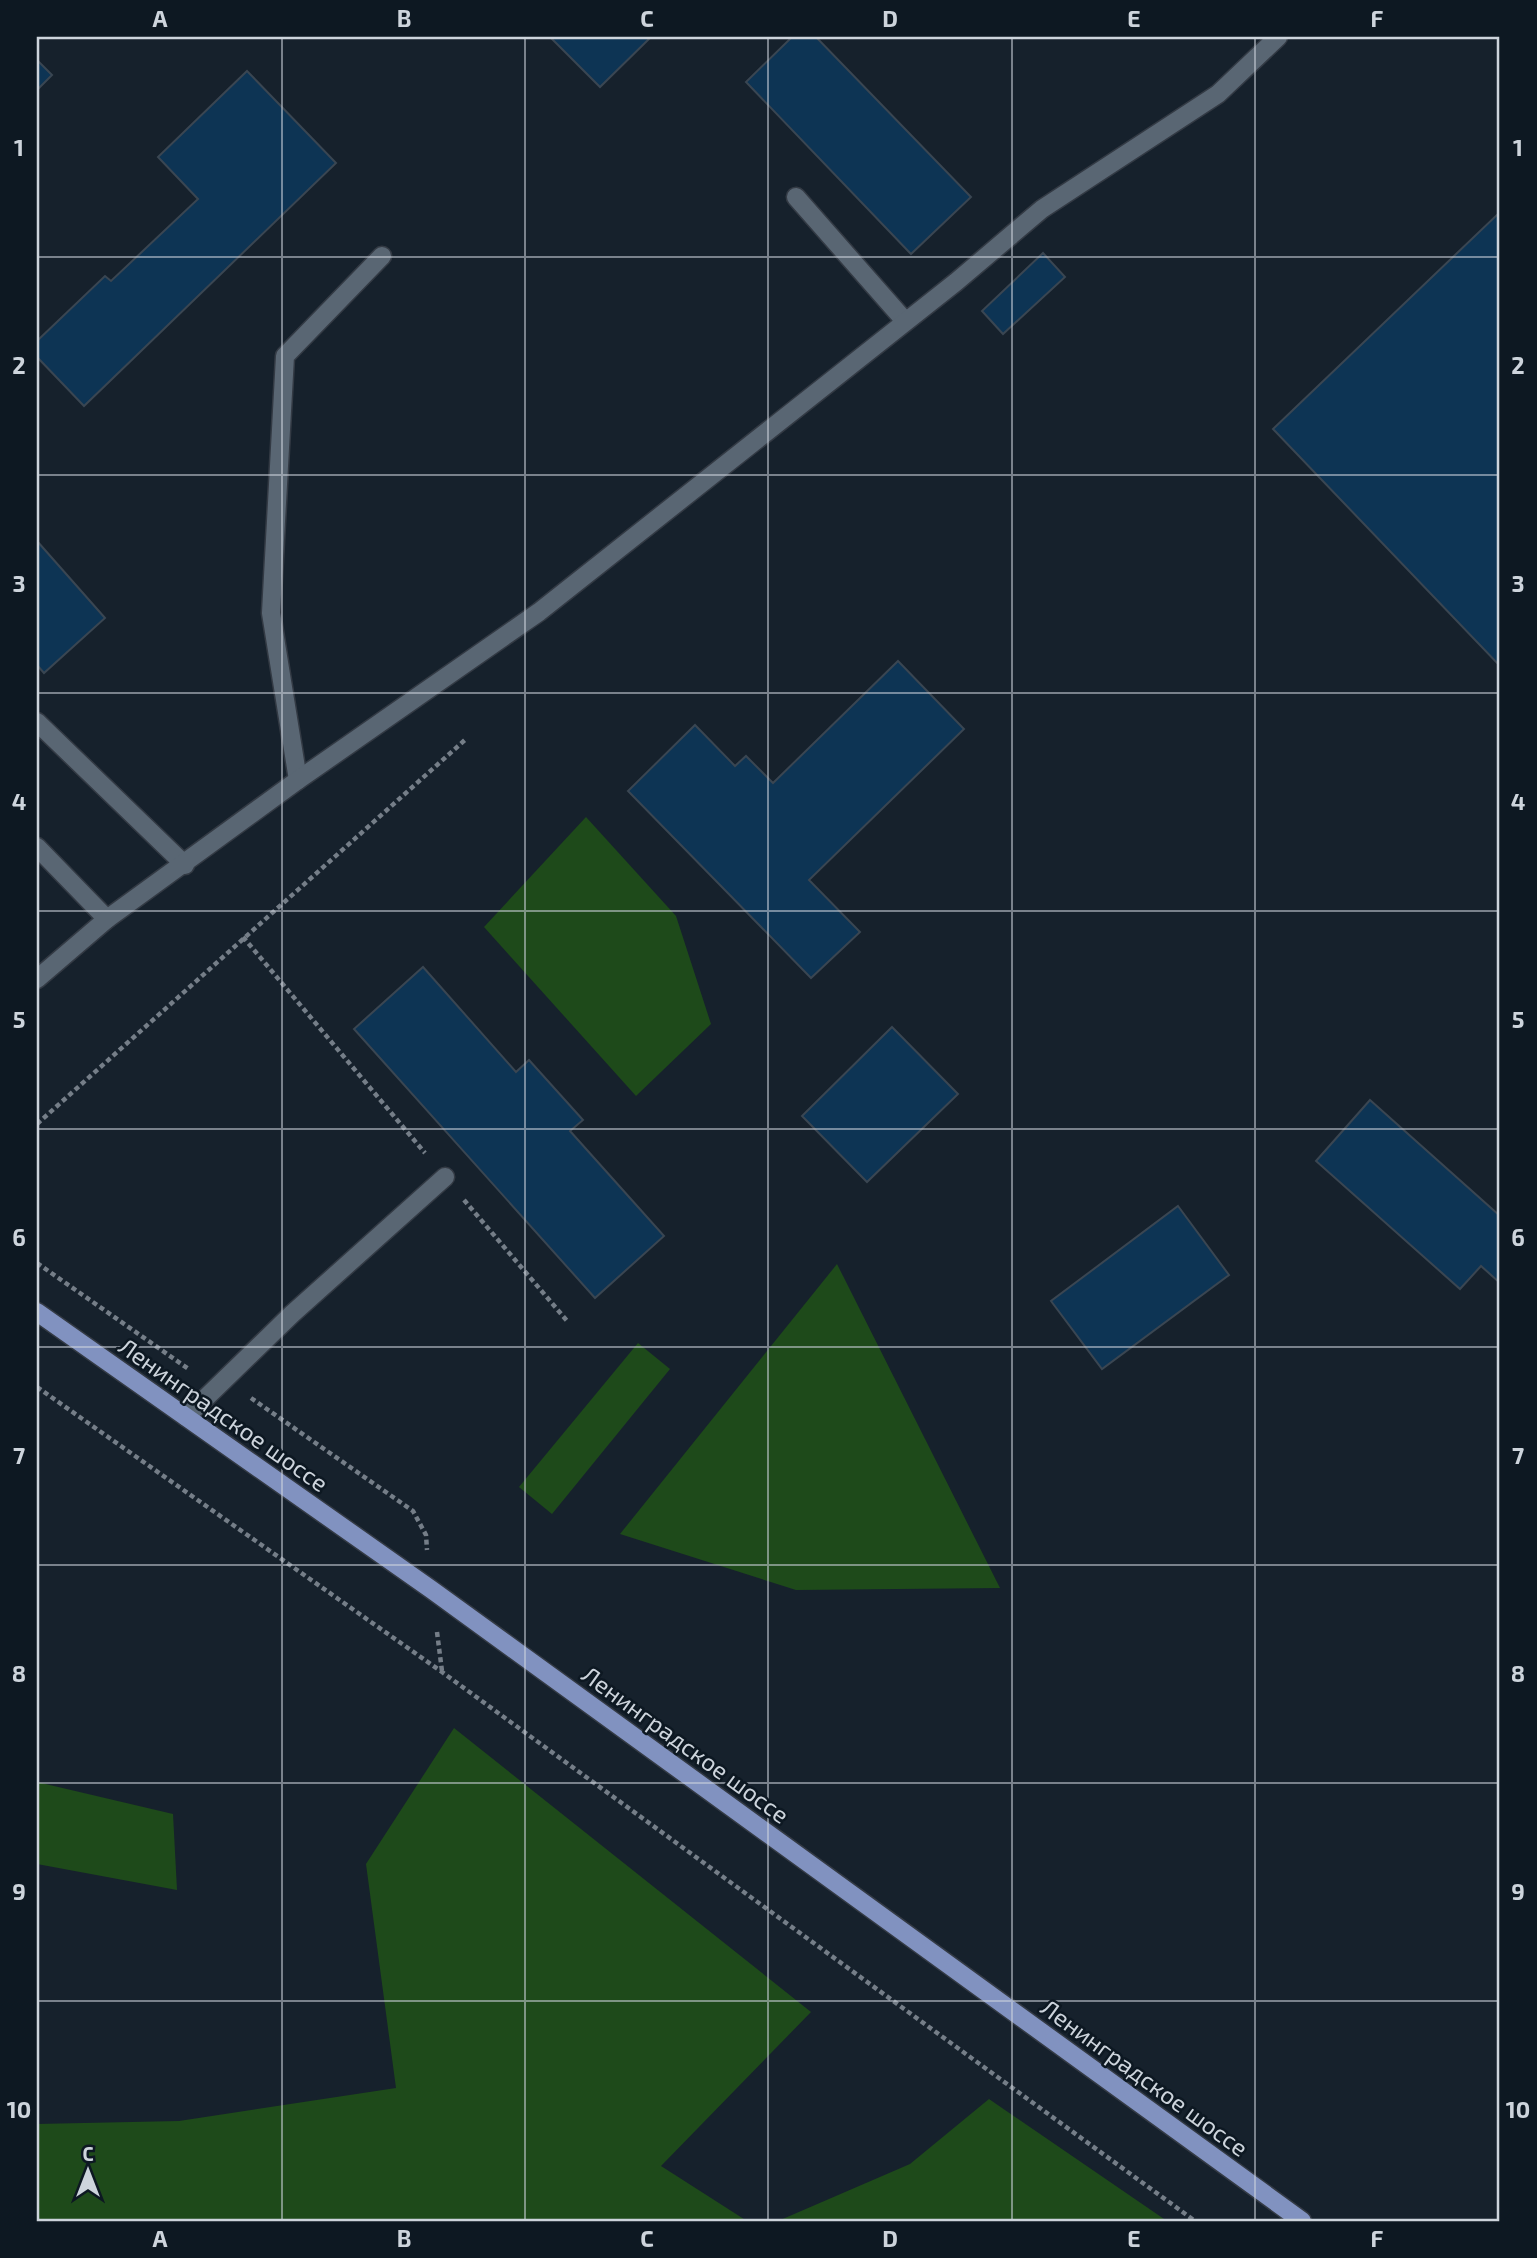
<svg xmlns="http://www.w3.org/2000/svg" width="1537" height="2258" font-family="'Exo 2',sans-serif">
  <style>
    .green { fill: #1e4a1a }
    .building { fill: #0d3454; stroke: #3a4652; stroke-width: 2 }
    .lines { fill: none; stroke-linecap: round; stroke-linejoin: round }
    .minor-casing { stroke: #333a44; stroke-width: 21 }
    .major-casing { stroke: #333a44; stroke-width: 21 }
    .path { stroke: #757e88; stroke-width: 4.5; stroke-dasharray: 5 3.5; stroke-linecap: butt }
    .minor { stroke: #596673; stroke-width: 18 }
    .major { stroke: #8192c0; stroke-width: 18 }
    .grid { fill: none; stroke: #cdd4dc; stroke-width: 2; stroke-opacity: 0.55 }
    .labels { text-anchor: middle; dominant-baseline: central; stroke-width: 5; stroke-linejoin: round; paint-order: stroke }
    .street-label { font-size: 24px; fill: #cdd4dc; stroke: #0d1822 }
    .neatline { fill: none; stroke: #cdd4dc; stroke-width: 2.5 }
    .grid-label { font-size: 23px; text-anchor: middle; font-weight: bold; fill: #cdd4dc }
  </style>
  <rect width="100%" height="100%" fill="#16212c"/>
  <g class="green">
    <path d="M586,817L676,916L711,1024L636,1096L484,927Z"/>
    <path d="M837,1264L1000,1588L796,1590L620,1534Z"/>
    <path d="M638,1343L670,1369L552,1514L519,1487Z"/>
    <path d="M454,1728L811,2012L661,2166L747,2221H37V2124L179,2121L396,2088L366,1864Z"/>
    <path d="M37,1782L173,1814L177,1890L37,1864Z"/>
    <path d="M989,2099L1167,2221H778L910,2164Z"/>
  </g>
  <g class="building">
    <path d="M550,37H651L600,87Z"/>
    <path d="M792,37H816L971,197L911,254L746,82Z"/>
    <path d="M37,60L52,75L37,90Z"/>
    <path d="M247,71L336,163L84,406L37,357V341L105,276L111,281L198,199L158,157Z"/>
    <path d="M1500,212V666L1273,429Z"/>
    <path d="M1043,253L1065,277L1003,334L982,311Z"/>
    <path d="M37,541L105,618L44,673L37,665Z"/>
    <path d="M898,661L964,729L809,880L860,932L811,978L628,791L695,725L735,766L746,756L773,783Z"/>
    <path d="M423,967L516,1072L529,1060L583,1120L570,1131L664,1236L595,1298L354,1029Z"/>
    <path d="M892,1027L958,1094L867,1182L802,1116Z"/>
    <path d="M1370,1100L1500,1216V1283L1481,1266L1460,1289L1316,1161Z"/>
    <path d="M1178,1206L1229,1275L1102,1369L1051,1301Z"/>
  </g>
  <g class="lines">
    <defs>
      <g id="minor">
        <path d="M796,197L905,321"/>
        <path d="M37,722L185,865"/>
        <path d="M298,780L271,613L285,356L382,256"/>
        <path d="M37,847L107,919"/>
        <path d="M37,979L107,919L298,780L539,612L956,282L1042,209L1218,94L1278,37"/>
        <path d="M186,1417L292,1314L445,1177"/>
      </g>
      <path id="major" d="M37,1312L432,1590L1302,2221"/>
    </defs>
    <use href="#minor" class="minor-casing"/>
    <use href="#major" class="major-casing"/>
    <g class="path">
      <path d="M243,937L425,1153"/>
      <path d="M37,1124L466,739"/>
      <path d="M464,1200L568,1322"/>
      <path d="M37,1263L190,1370"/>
      <path d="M37,1387L442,1672L1195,2221"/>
      <path d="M251,1398L413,1511L426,1535L427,1550"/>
      <path d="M437,1632L442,1671"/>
    </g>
    <use href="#minor" class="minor"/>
    <use href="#major" class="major"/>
  </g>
  <path class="grid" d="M282,37V2221M525,37V2221M768,37V2221M1012,37V2221M1255,37V2221M37,257H1500M37,475H1500M37,693H1500M37,911H1500M37,1129H1500M37,1347H1500M37,1565H1500M37,1783H1500M37,2001H1500"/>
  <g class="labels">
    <g class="street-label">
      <text transform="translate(224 1414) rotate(35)">Ленинградское шоссе</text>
      <text transform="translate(686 1744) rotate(36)">Ленинградское шоссе</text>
      <text transform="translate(1145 2077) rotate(36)">Ленинградское шоссе</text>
    </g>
  </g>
  <rect width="1537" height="2258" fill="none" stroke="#0d1822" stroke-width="77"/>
  <g transform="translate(88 2171)" stroke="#0d1822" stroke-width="5" paint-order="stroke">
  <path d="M0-5L12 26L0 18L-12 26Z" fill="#cdd4dc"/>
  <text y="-10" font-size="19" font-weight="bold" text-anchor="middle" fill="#cdd4dc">С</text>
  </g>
  <rect x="38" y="38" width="1460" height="2182" class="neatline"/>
  <g class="grid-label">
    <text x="160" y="27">A</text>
    <text x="404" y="27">B</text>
    <text x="647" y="27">C</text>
    <text x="890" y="27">D</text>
    <text x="1134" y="27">E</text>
    <text x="1377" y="27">F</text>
    <text x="19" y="156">1</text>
    <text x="1518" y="156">1</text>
    <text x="19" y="374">2</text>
    <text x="1518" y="374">2</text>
    <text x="19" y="592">3</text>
    <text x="1518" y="592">3</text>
    <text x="19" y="810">4</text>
    <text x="1518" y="810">4</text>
    <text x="19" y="1028">5</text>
    <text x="1518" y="1028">5</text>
    <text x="19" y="1246">6</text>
    <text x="1518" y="1246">6</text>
    <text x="19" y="1464">7</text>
    <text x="1518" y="1464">7</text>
    <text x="19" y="1682">8</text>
    <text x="1518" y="1682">8</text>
    <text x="19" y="1900">9</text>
    <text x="1518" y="1900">9</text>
    <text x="19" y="2118">10</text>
    <text x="1518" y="2118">10</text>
    <text x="160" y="2247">A</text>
    <text x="404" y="2247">B</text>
    <text x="647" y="2247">C</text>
    <text x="890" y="2247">D</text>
    <text x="1134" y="2247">E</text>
    <text x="1377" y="2247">F</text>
  </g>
</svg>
